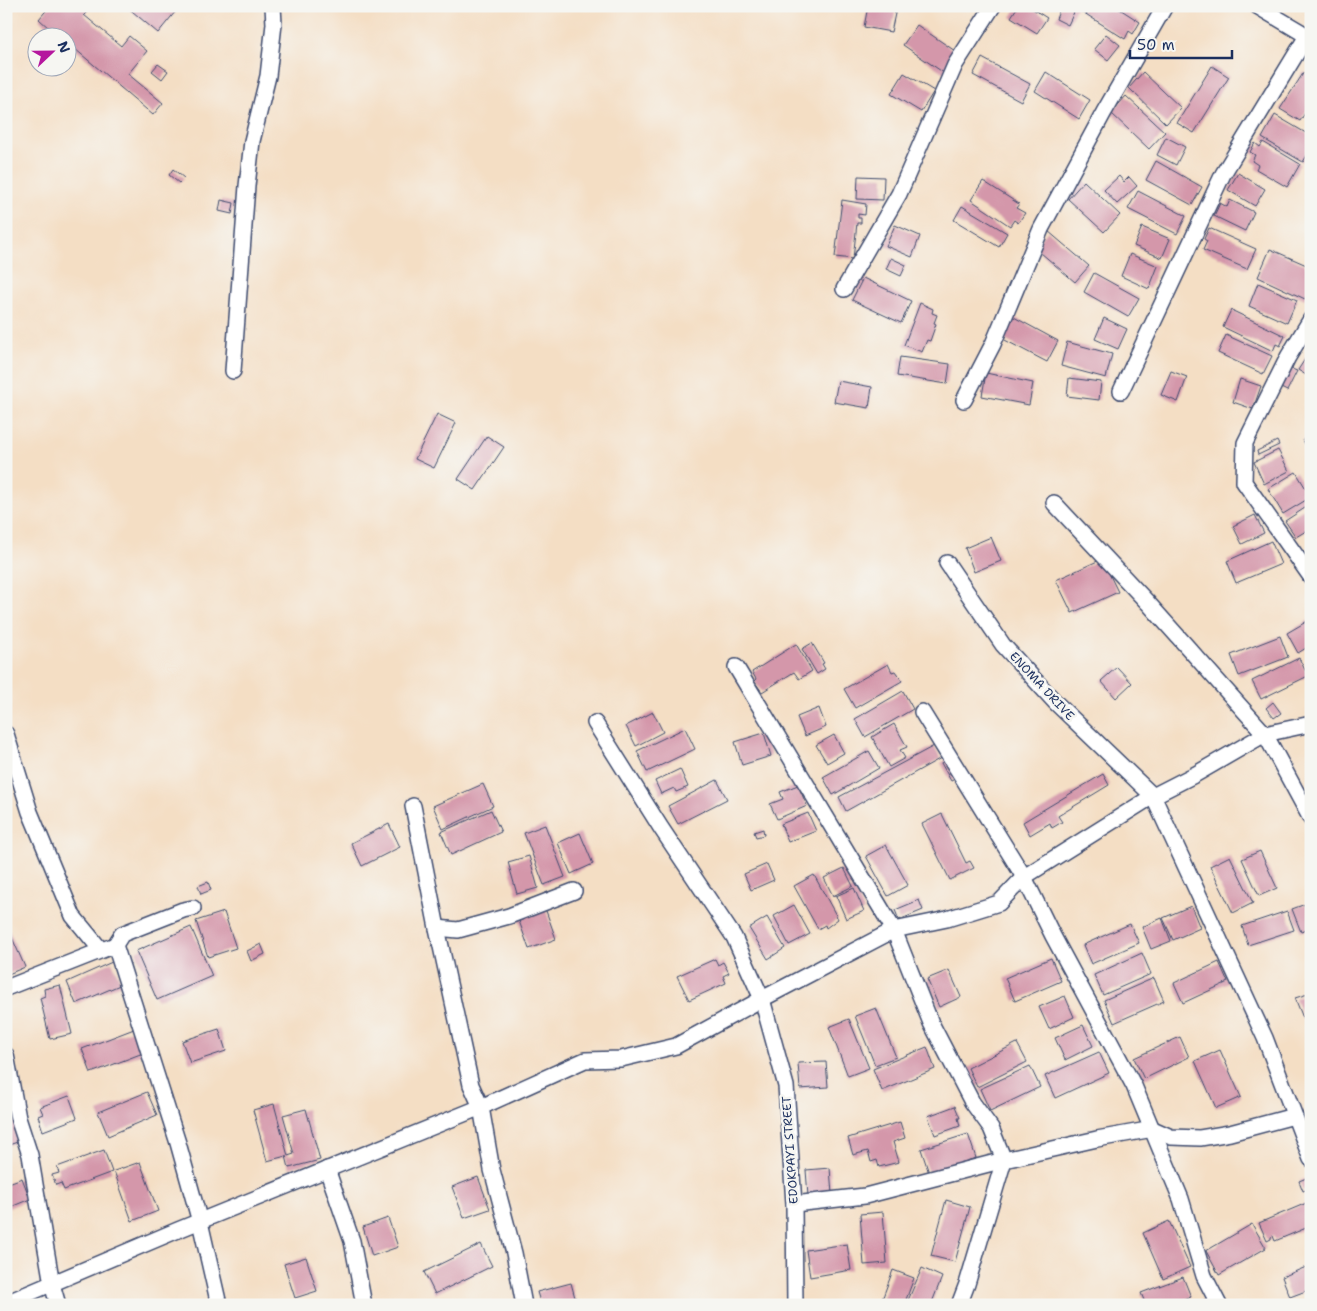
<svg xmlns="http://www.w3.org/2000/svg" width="1317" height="1311" font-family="'Shantell Sans',sans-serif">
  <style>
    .building { fill: #d497aa }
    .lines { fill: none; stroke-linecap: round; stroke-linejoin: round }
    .minor-casing { stroke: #3c496d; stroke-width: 18 }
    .minor { stroke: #fff; stroke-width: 15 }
    .labels { text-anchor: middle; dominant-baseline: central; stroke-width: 5; stroke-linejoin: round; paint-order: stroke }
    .street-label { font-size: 12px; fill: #1b2f5e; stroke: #f6f6f2 }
  </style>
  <rect width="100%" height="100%" fill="#f6f6f2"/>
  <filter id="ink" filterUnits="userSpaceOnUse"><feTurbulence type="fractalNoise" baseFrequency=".02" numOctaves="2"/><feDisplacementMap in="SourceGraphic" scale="10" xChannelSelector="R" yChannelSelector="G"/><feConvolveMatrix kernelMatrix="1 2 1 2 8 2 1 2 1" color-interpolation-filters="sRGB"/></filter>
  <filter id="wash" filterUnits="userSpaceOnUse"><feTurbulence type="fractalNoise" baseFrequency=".0096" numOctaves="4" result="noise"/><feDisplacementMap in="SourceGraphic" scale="20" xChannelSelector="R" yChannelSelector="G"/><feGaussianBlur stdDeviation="1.12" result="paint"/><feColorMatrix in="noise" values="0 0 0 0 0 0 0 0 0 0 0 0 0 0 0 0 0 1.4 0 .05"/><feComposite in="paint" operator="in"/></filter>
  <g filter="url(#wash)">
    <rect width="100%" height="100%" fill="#f4dec4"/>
    <g id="blocks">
      <g class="building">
        <path d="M50,6H72L74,8L75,6H92L84,15L121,46L129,36L147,51L128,74L163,103L153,115L68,43V38H60L39,19Z"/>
        <path d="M126,6H180L158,33Z"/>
        <path d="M868,6H883L896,9L891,32L864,27Z"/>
        <path d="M1018,6H1028L1047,18L1037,33L1011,17Z"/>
        <path d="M1061,6H1077L1068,25L1056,19Z"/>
        <path d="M1084,6H1115L1140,22L1133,34L1129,31L1125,39L1081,11Z"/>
        <path d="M917,25L958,53L944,73L903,45Z"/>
        <path d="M1106,34L1120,45L1108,60L1094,49Z"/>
        <path d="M982,58L1030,84L1021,101L973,75Z"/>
        <path d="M158,64L168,71L162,79L152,71Z"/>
        <path d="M1212,66L1229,77L1194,133L1177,123Z"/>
        <path d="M1311,71V104L1300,121L1280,109L1304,72L1308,75Z"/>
        <path d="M1046,72L1090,100L1079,119L1035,91Z"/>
        <path d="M1143,72L1181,108L1166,124L1129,88Z"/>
        <path d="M904,73L934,91L921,112L891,94Z"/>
        <path d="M1126,96L1165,132L1149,149L1111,113Z"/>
        <path d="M1275,115L1311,136V149L1303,162L1262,138Z"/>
        <path d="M1166,137L1185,147L1176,165L1157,155Z"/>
        <path d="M1263,142L1300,164L1287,187L1256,169L1258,165L1252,161L1255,155L1250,152L1255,143L1260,147Z"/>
        <path d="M1156,161L1202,187L1192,205L1146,180Z"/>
        <path d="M173,169L184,178L179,183L169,175Z"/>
        <path d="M1238,173L1265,189L1255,206L1228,190Z"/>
        <path d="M858,176L884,177L883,200L857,199Z"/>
        <path d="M1119,176L1124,182L1129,177L1137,186L1117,204L1104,190Z"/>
        <path d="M983,181L1019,204L1016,208L1025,213L1018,223L1014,220L1010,226L971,200Z"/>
        <path d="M1084,181L1120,215L1104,232L1068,199Z"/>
        <path d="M1138,191L1186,216L1177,234L1128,209Z"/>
        <path d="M221,200L234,203L232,214L219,211Z"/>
        <path d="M842,200L866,204L865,215L858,214V218H861V223H857L853,259L835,257Z"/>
        <path d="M1230,200L1254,212L1245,231L1214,216L1220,203L1227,207Z"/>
        <path d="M962,206L1007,233L999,247L954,220Z"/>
        <path d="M895,225L920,236L912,257L886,246Z"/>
        <path d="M1142,227L1170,239L1162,258L1134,246Z"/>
        <path d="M1209,228L1256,249L1247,269L1203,250L1207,241L1204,239Z"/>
        <path d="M1048,231L1089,266L1075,282L1034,247Z"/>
        <path d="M1270,249L1311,267V286L1305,299L1258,277Z"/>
        <path d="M1130,254L1158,266L1149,289L1121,276Z"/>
        <path d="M891,258L906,265L901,276L886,269Z"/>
        <path d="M1094,273L1139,298L1128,317L1084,292Z"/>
        <path d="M863,278L911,301L901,323L852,300Z"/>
        <path d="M1258,283L1297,300L1287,323L1249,306Z"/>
        <path d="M920,303L933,309L932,313L937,315L934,323L936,324L930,341L927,340L922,352L904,345Z"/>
        <path d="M1231,310L1285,336L1280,346L1276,344L1273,351L1223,327Z"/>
        <path d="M1012,316L1058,341L1047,362L1001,338Z"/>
        <path d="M1104,318L1127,329L1118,349L1095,339Z"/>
        <path d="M1226,335L1272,356L1263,374L1218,353Z"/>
        <path d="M1067,342L1112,354L1106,378L1061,366Z"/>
        <path d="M1311,350V378L1298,370Z"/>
        <path d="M900,357L950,364L947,384L897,376Z"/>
        <path d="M1289,368L1297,371L1287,391L1279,387Z"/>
        <path d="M1171,371L1187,377L1178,402L1161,395Z"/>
        <path d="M986,373L1033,383L1029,405L982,396Z"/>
        <path d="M1069,378L1101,382L1099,400L1067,396Z"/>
        <path d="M1240,379L1261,386L1253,409L1233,402Z"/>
        <path d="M838,381L872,387L869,408L834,402Z"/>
        <path d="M437,414L456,423L434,468L415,459Z"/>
        <path d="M1311,435V455L1303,440Z"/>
        <path d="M487,436L504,447L475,490L458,479Z"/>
        <path d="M1277,441L1279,445L1258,455L1257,451Z"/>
        <path d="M1278,450L1289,471L1264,484L1254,462Z"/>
        <path d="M1296,472L1311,497L1283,514L1268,489Z"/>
        <path d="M1311,504V528L1296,537L1285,521Z"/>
        <path d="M1255,515L1264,533L1242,544L1233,526Z"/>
        <path d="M991,537L1001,561L974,572L965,548Z"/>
        <path d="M1271,541L1281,564L1236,583L1227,561Z"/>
        <path d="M1102,559L1118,592L1072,613L1056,580Z"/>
        <path d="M1311,619V645L1298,653L1287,633Z"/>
        <path d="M1280,636L1288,657L1239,676L1231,655Z"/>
        <path d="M812,643L824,663L822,664L825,669L817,674L802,649Z"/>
        <path d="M796,644L812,671L799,679L794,672L762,692L754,681L756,679L752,672Z"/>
        <path d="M1299,658L1308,676L1261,699L1252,681Z"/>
        <path d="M888,664L892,672L895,671L902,681L855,708L844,689Z"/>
        <path d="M1117,667L1132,683L1116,698L1101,681Z"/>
        <path d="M903,691L913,709L865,737L855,719Z"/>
        <path d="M1273,702L1281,713L1274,718L1266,708Z"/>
        <path d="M819,708L826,727L805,736L797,717Z"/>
        <path d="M653,712L663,732L636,746L626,726Z"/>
        <path d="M894,724L907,747L900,750L905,758L889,767L872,737Z"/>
        <path d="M685,728L695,749L647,772L637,751Z"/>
        <path d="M764,733L771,756L742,765L735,742Z"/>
        <path d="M834,735L844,753L827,763L816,745Z"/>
        <path d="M934,746L941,758L846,811L839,797Z"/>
        <path d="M869,751L879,768L833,795L823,777Z"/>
        <path d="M948,759L959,777L951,781L941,763Z"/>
        <path d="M680,769L688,787L676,792L674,788L661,794L655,781Z"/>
        <path d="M1103,774L1109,785L1058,816L1062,822L1052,828L1050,823L1030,835L1023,822Z"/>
        <path d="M717,780L727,799L678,824L668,806Z"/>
        <path d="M483,784L493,806L443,829L433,806Z"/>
        <path d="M798,785L807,806L777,819L770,804L783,799L780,792Z"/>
        <path d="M491,810L501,832L451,855L441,832Z"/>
        <path d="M808,813L816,831L788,842L781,824Z"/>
        <path d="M942,814L966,863L970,861L974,868L950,880L922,824Z"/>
        <path d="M389,824L400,847L362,866L351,843Z"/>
        <path d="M545,825L565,877L544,885L524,833Z"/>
        <path d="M763,829L764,835L756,837L754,832Z"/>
        <path d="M580,833L593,864L571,874L558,843Z"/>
        <path d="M886,845L908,885L888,896L866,856Z"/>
        <path d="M1260,851L1277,888L1259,896L1242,859Z"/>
        <path d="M529,856L538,888L517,894L508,862Z"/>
        <path d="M1230,856L1253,903L1233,913L1210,866Z"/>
        <path d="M767,864L774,880L751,890L744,874Z"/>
        <path d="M844,868L853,886L833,896L824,878Z"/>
        <path d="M814,875L838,919L826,928L825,925L818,929L794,886Z"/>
        <path d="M208,882L211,890L201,894L198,886Z"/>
        <path d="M854,888L864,911L846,919L836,896Z"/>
        <path d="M919,900L923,910L899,920L895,910Z"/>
        <path d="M1311,902V928L1301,932L1292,909Z"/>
        <path d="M794,905L810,934L789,945L774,916Z"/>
        <path d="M1191,906L1200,928L1173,940L1163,918Z"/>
        <path d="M545,908L556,939L529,949L518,918Z"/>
        <path d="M1287,911L1294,930L1248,945L1242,926Z"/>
        <path d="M224,912L236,948L208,957L196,921Z"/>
        <path d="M767,917L785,948L768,959L749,928Z"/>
        <path d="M1162,918L1171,941L1151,949L1142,927Z"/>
        <path d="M6,924L25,967L6,975Z"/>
        <path d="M1130,924L1139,943L1091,964L1083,945Z"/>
        <path d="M191,927L212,976L157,1000L136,951Z"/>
        <path d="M261,944L265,954L251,961L247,951Z"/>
        <path d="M1142,953L1151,974L1103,995L1094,975Z"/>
        <path d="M1051,958L1061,981L1015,1001L1005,978Z"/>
        <path d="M715,959L718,965L723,962L729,973L723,976L726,983L689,1000L677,976Z"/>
        <path d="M112,962L122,984L76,1004L67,982Z"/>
        <path d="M1219,962L1228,982L1183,1003L1174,983Z"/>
        <path d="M949,970L961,997L939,1007L927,979Z"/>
        <path d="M1154,978L1164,1001L1114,1023L1104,1000Z"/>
        <path d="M60,985L72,1034L50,1039L40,998L45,996L44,989Z"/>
        <path d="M1311,993V1021L1305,1023L1295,998Z"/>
        <path d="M1065,996L1074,1017L1049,1029L1039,1007Z"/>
        <path d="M876,1008L896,1057L875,1065L855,1016Z"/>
        <path d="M849,1019L869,1068L848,1076L829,1027Z"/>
        <path d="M1083,1025L1093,1046L1065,1060L1055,1038Z"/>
        <path d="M134,1029L143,1053L91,1073L82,1049Z"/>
        <path d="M219,1029L226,1051L190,1063L182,1041Z"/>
        <path d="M1180,1037L1189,1057L1144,1079L1134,1058Z"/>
        <path d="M1017,1043L1027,1062L977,1087L968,1068Z"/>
        <path d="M927,1047L935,1069L882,1091L873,1069Z"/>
        <path d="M1220,1050L1241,1097L1216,1108L1195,1061Z"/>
        <path d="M1099,1052L1109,1073L1055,1098L1045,1076Z"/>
        <path d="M826,1062L828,1087L800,1089L798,1063Z"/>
        <path d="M1030,1066L1040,1087L990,1111L980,1089Z"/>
        <path d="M147,1092L157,1115L108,1136L98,1112Z"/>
        <path d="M69,1096L77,1118L43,1131L38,1116L43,1114L40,1107Z"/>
        <path d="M274,1104L288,1156L294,1154L283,1115L306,1109L320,1160L289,1168L286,1156L267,1161L253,1110Z"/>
        <path d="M955,1106L960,1118H958L960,1126L935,1135L928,1116Z"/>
        <path d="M14,1116L23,1140L6,1146V1119Z"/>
        <path d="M900,1122L905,1138L893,1142L899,1162L879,1167L877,1160L871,1162L868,1151L853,1155L848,1138Z"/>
        <path d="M968,1134L976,1158L929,1173L921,1149Z"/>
        <path d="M104,1150L112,1172L64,1190L61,1183L56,1185L52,1175L59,1173L57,1167Z"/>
        <path d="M140,1162L158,1211L132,1221L114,1171Z"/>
        <path d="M830,1168L832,1194L808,1196L806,1170Z"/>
        <path d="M478,1177L490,1209L464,1218L452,1187Z"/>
        <path d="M1309,1177L1311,1188L1303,1191L1299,1181Z"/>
        <path d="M22,1178L30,1199L6,1209V1184Z"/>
        <path d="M946,1200L970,1207L955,1262L931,1256Z"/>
        <path d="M1309,1202L1311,1207V1226L1275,1241L1273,1236L1271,1237V1239L1267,1241L1259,1223Z"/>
        <path d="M883,1212L887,1263L864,1265L860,1214Z"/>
        <path d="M388,1218L398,1247L372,1256L363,1227Z"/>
        <path d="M1169,1221L1190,1267L1163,1279L1143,1233Z"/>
        <path d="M1252,1224L1266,1248L1219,1275L1206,1251Z"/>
        <path d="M481,1244L492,1266L435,1294L424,1272Z"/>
        <path d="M847,1244L851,1270L810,1277L806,1250Z"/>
        <path d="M306,1257L317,1291L295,1298L284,1264Z"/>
        <path d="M1311,1265V1289L1290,1297L1282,1277Z"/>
        <path d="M922,1268L942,1277L931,1305H906Z"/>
        <path d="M893,1270L914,1278L904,1305H880Z"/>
        <path d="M1183,1277L1191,1297L1172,1305H1146L1141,1293Z"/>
        <path d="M571,1283L577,1305H541L537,1292Z"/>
        <path d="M1206,1299L1209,1305H1198V1303Z"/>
      </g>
    </g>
  </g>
  <g filter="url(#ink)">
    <use href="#blocks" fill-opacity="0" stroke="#3c496d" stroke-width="1"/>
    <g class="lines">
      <defs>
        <g id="minor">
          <path d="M1257,6L1311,38"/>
          <path d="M844,289L899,194L955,65L993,6"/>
          <path d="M1311,319L1288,357L1245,443L1244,482L1311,577"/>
          <path d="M233,371L247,186L252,141L268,76L274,24L273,6"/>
          <path d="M1121,391L1223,174L1307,36"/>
          <path d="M964,400L993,344L1041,229L1104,112L1165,6"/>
          <path d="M1054,503L1148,603L1265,734L1311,819"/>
          <path d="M947,563L1003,645L1055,702L1153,796L1265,1038L1311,1159"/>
          <path d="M736,667L894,930L931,1023L972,1102L991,1128L1004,1160L967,1284L959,1305"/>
          <path d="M922,712L1024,877L1053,936L1134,1086L1181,1199L1204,1276L1219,1305"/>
          <path d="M595,723L661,828L734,937L762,999L786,1086L794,1204L795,1305"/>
          <path d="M6,734L30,812L73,916L101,950"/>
          <path d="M413,806L437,928L471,1085L481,1107L492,1170L514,1253L524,1305"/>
          <path d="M437,928L458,930L509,916L574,891"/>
          <path d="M115,945L178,1143L200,1222L219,1305"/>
          <path d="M6,988L115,945L122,934L183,910L193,908"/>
          <path d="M6,1055L18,1118L30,1155L52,1284L58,1305"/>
          <path d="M327,1169L352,1241L364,1305"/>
          <path d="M794,1204L865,1196L1004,1160L1097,1139L1153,1129L1171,1137L1200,1138L1230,1133L1294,1116"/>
          <path d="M6,1303L178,1230L481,1107L585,1060L621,1059L676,1046L762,999L894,930L947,919L999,903L1024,877L1153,796L1196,774L1265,734L1311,724"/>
        </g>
      </defs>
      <use href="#minor" class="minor-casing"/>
      <use href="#minor" class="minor"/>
    </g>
  </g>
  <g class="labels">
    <g class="street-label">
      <text transform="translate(1042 686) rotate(47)">ENOMA DRIVE</text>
      <text transform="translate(790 1150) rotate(-94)">EDOKPAYI STREET</text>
    </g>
  </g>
  <rect width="1317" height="1311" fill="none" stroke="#f6f6f2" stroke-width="25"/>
  <g transform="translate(52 52) rotate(68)"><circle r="24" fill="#f6f6f2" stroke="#9ea6b7"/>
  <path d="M0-4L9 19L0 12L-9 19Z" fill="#b5179e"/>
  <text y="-8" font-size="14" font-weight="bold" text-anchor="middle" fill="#1b2f5e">N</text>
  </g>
  <path d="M1130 50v8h102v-8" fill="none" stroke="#1b2f5e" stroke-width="2.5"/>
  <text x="1137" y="50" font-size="15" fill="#1b2f5e" stroke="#f6f6f2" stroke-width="4" paint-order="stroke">50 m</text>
</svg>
